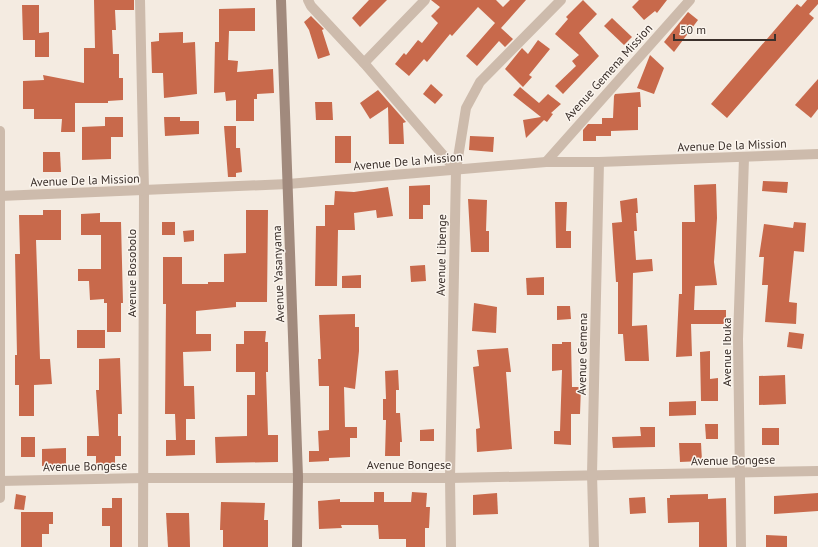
<svg xmlns="http://www.w3.org/2000/svg" width="818" height="547" font-family="'PT Sans',sans-serif">
  <style>
    .building { fill: #c8694b }
    .lines { fill: none; stroke-linecap: round; stroke-linejoin: round }
    .street { stroke: #cdbbac; stroke-width: 10 }
    .secondary { stroke: #a18a7d; stroke-width: 10 }
    .labels { text-anchor: middle; dominant-baseline: central; stroke-width: 3; stroke-linejoin: round; paint-order: stroke }
    .street-label { font-size: 12px; fill: #3b302b; stroke: #fbf5ee }
  </style>
  <rect width="100%" height="100%" fill="#f4ebe1"/>
  <g class="building">
    <path d="M94,0H134V10H115L116,30H112L113,54H119V78H123V100L108,101V103H75V132H61L62,119H34V109H23V81L44,80L43,75L84,83V48H95Z"/>
    <path d="M369,0H387L360,27L352,18Z"/>
    <path d="M431,0H496L503,7L510,0H526L501,28L513,39L505,47L499,41L477,66L466,56L495,23L478,7L452,36L450,34L427,62L424,59L409,76L395,64L404,53L406,55L418,40L422,43L438,23L431,16L440,7Z"/>
    <path d="M583,0L597,14L579,33L599,56L563,94L555,86L576,66L572,61L579,55L555,34L568,19L566,17Z"/>
    <path d="M639,0H667L657,13L655,11L644,20L632,7Z"/>
    <path d="M807,0H818V4L809,14L814,18L727,118L711,104L797,4L801,7Z"/>
    <path d="M22,5H39V33L49,32V57H35V40H23Z"/>
    <path d="M255,8V31H229L228,60L238,61L237,72L273,69L274,93L257,94V99H254V121H236V100L226,101L225,92L214,93L215,42H219V9Z"/>
    <path d="M688,12L698,20L674,52L664,42Z"/>
    <path d="M311,16L324,29L322,30L330,55L318,59L309,30L304,22Z"/>
    <path d="M612,18L632,37L624,45L604,26Z"/>
    <path d="M183,32V43L195,42L197,94L164,98L163,73H152L151,42L159,41V33Z"/>
    <path d="M538,40L550,49L529,75L532,77L523,87L505,69L522,48L528,54Z"/>
    <path d="M650,55L664,68L654,94L637,88Z"/>
    <path d="M818,79V109L811,118L795,105Z"/>
    <path d="M431,84L443,95L435,104L423,94Z"/>
    <path d="M520,87L539,103L548,94L561,104L551,113L553,114L547,122L544,120L526,138L523,120L541,117L513,95Z"/>
    <path d="M378,90L406,122L403,123L404,144H389L388,107L370,119L360,103Z"/>
    <path d="M640,92L641,107H638V130L611,131V136H596V141H583V130L588,124H602V118H613L614,96L615,94Z"/>
    <path d="M315,102H332L333,120H316Z"/>
    <path d="M105,117H123V137H111V159L82,160V127L105,126Z"/>
    <path d="M164,117H180V121H199V134L165,136Z"/>
    <path d="M224,126H236V148H240L242,172L236,173V177H228Z"/>
    <rect x="335" y="136" width="16" height="27"/>
    <path d="M470,136L494,137L493,152L469,150Z"/>
    <path d="M43,152H60L61,172H43Z"/>
    <path d="M763,181L788,182L787,193L762,191Z"/>
    <path d="M716,184L717,218L714,262L717,285L695,286L694,310H726V324H691L692,356L676,357L679,294H682V222H695L694,185Z"/>
    <path d="M430,185V205H423V219H409V186Z"/>
    <path d="M388,187L393,216L377,218L376,210L354,213L355,230H338L337,286H315L316,226H325V205H334L335,191L354,192Z"/>
    <path d="M637,198L638,213H636L637,231H634L636,260L652,259L653,271L633,273L632,326L647,325L649,361H625L623,334H618V282H616L612,223L622,222L620,201Z"/>
    <path d="M468,199L487,200L486,231H489V252H471Z"/>
    <path d="M555,202H567L566,231H571V248H556Z"/>
    <path d="M43,210H61V240H36L40,359H50L52,384L34,385V416H19V385H15V355H17L15,254H20L19,215H43Z"/>
    <path d="M246,210H268L267,302H236V307L196,311V334H211V351L183,352L184,386H194L195,419H186V440H176L175,414H165L166,304H163V257H182V284H208V282H224V254L246,253Z"/>
    <path d="M100,213V222H121L123,303H121V332H107V303H104V299L90,300L89,281H78V269H101V235H81V214Z"/>
    <rect x="162" y="222" width="13" height="13"/>
    <path d="M794,222L806,223L804,252L794,251L789,302L797,303L796,324L765,322L768,285H762L764,257H759L764,224L793,228Z"/>
    <path d="M194,230V241L184,242L183,231Z"/>
    <path d="M425,265L426,281L411,282L410,266Z"/>
    <path d="M361,275V288H342V276Z"/>
    <path d="M544,277V295H527L526,278Z"/>
    <path d="M474,303L497,307L496,333L472,331Z"/>
    <path d="M557,306H570L571,319L557,320Z"/>
    <path d="M355,314V327H359V351L355,389L344,387L345,427H357V438H350V457L329,458V461L309,462V451H319L318,431L329,430V386H319L318,359H321L319,315Z"/>
    <rect x="77" y="330" width="28" height="18"/>
    <path d="M244,331H266L265,342H268V372H266L268,435H278V462L216,463L215,437L247,436V395H255V372H236V344H244Z"/>
    <path d="M789,332L804,334L802,349L787,347Z"/>
    <path d="M562,342H571L572,387H581L580,414H571V445L554,444V431H560L562,370L552,371V344H562Z"/>
    <path d="M508,348L511,372H506L512,449L477,452L476,429L480,428L473,367L479,366L477,350Z"/>
    <path d="M710,351V379L718,378V401H701L700,352Z"/>
    <path d="M120,358L122,414H118V436H121V456H115V466H96V456H87V436H99L96,390H99V359Z"/>
    <path d="M398,370L399,390H396V413H400L402,442H400V456H385L386,420H383V399H386L385,371Z"/>
    <path d="M785,375L786,404L759,405V376Z"/>
    <path d="M696,401V415L669,416V402Z"/>
    <path d="M705,424H718V439H706Z"/>
    <path d="M640,427H655V447L613,448L612,437L641,436Z"/>
    <rect x="762" y="428" width="17" height="17"/>
    <path d="M434,429V441H420V430Z"/>
    <rect x="21" y="437" width="14" height="20"/>
    <path d="M166,440H195V455L166,456Z"/>
    <path d="M679,443H701L702,461L680,462Z"/>
    <path d="M66,448V466H42V449Z"/>
    <path d="M374,492H384V502H411L412,492L427,493L426,507H430L429,528H425V547H406V539H379L378,525H341L342,528L319,529L318,501L340,499V502H374Z"/>
    <path d="M497,493L498,514L473,515V495Z"/>
    <path d="M818,493V511L774,514V496Z"/>
    <path d="M16,494L26,496L24,510L14,509Z"/>
    <path d="M708,494V499L726,498L727,547H699V522L668,523L667,498H670V495Z"/>
    <path d="M645,497L646,513L630,514L629,498Z"/>
    <path d="M112,498H122V547H110V526H102V508H112Z"/>
    <path d="M221,502L265,503L264,520H268V547H223V530H220Z"/>
    <path d="M21,512H53V524H49V534H42V547H21Z"/>
    <path d="M166,513H189L190,547H168Z"/>
    <path d="M766,535L787,536V547H766Z"/>
  </g>
  <g class="lines">
    <g class="street">
      <path d="M140,0L144,190L143,547"/>
      <path d="M308,0L311,6L364,63L456,170"/>
      <path d="M364,63L425,0"/>
      <path d="M0,131V498"/>
      <path d="M546,162L690,0"/>
      <path d="M0,196L288,184L546,162H599L818,154"/>
      <path d="M0,481L143,478H450L818,471"/>
      <path d="M451,547L450,478L456,170L466,108L480,82L561,0"/>
      <path d="M594,547L592,474L599,162"/>
      <path d="M741,547L738,339L744,158"/>
    </g>
    <path class="secondary" d="M281,0L298,477L297,547"/>
  </g>
  <g class="labels">
    <g class="street-label">
      <text transform="translate(608 72) rotate(-48)">Avenue Gemena Mission</text>
      <text transform="translate(732 145) rotate(-2)">Avenue De la Mission</text>
      <text transform="translate(408 161) rotate(-5)">Avenue De la Mission</text>
      <text transform="translate(85 180) rotate(-2)">Avenue De la Mission</text>
      <text transform="translate(441 255) rotate(-89)">Avenue Libenge</text>
      <text transform="translate(131 273) rotate(-90)">Avenue Bosobolo</text>
      <text transform="translate(278 274) rotate(-92)">Avenue Yasanyama</text>
      <text transform="translate(726 352) rotate(-90)">Avenue Ibuka</text>
      <text transform="translate(582 354) rotate(-89)">Avenue Gemena</text>
      <text transform="translate(733 460) rotate(-1)">Avenue Bongese</text>
      <text x="409" y="464">Avenue Bongese</text>
      <text transform="translate(85 466) rotate(-1)">Avenue Bongese</text>
    </g>
  </g>
  <path d="M674 34v6h101v-6" fill="none" stroke="#3b302b" stroke-width="2"/>
  <text x="680" y="34" font-size="12" fill="#3b302b" stroke="#fbf5ee" stroke-width="3" paint-order="stroke">50 m</text>
</svg>
